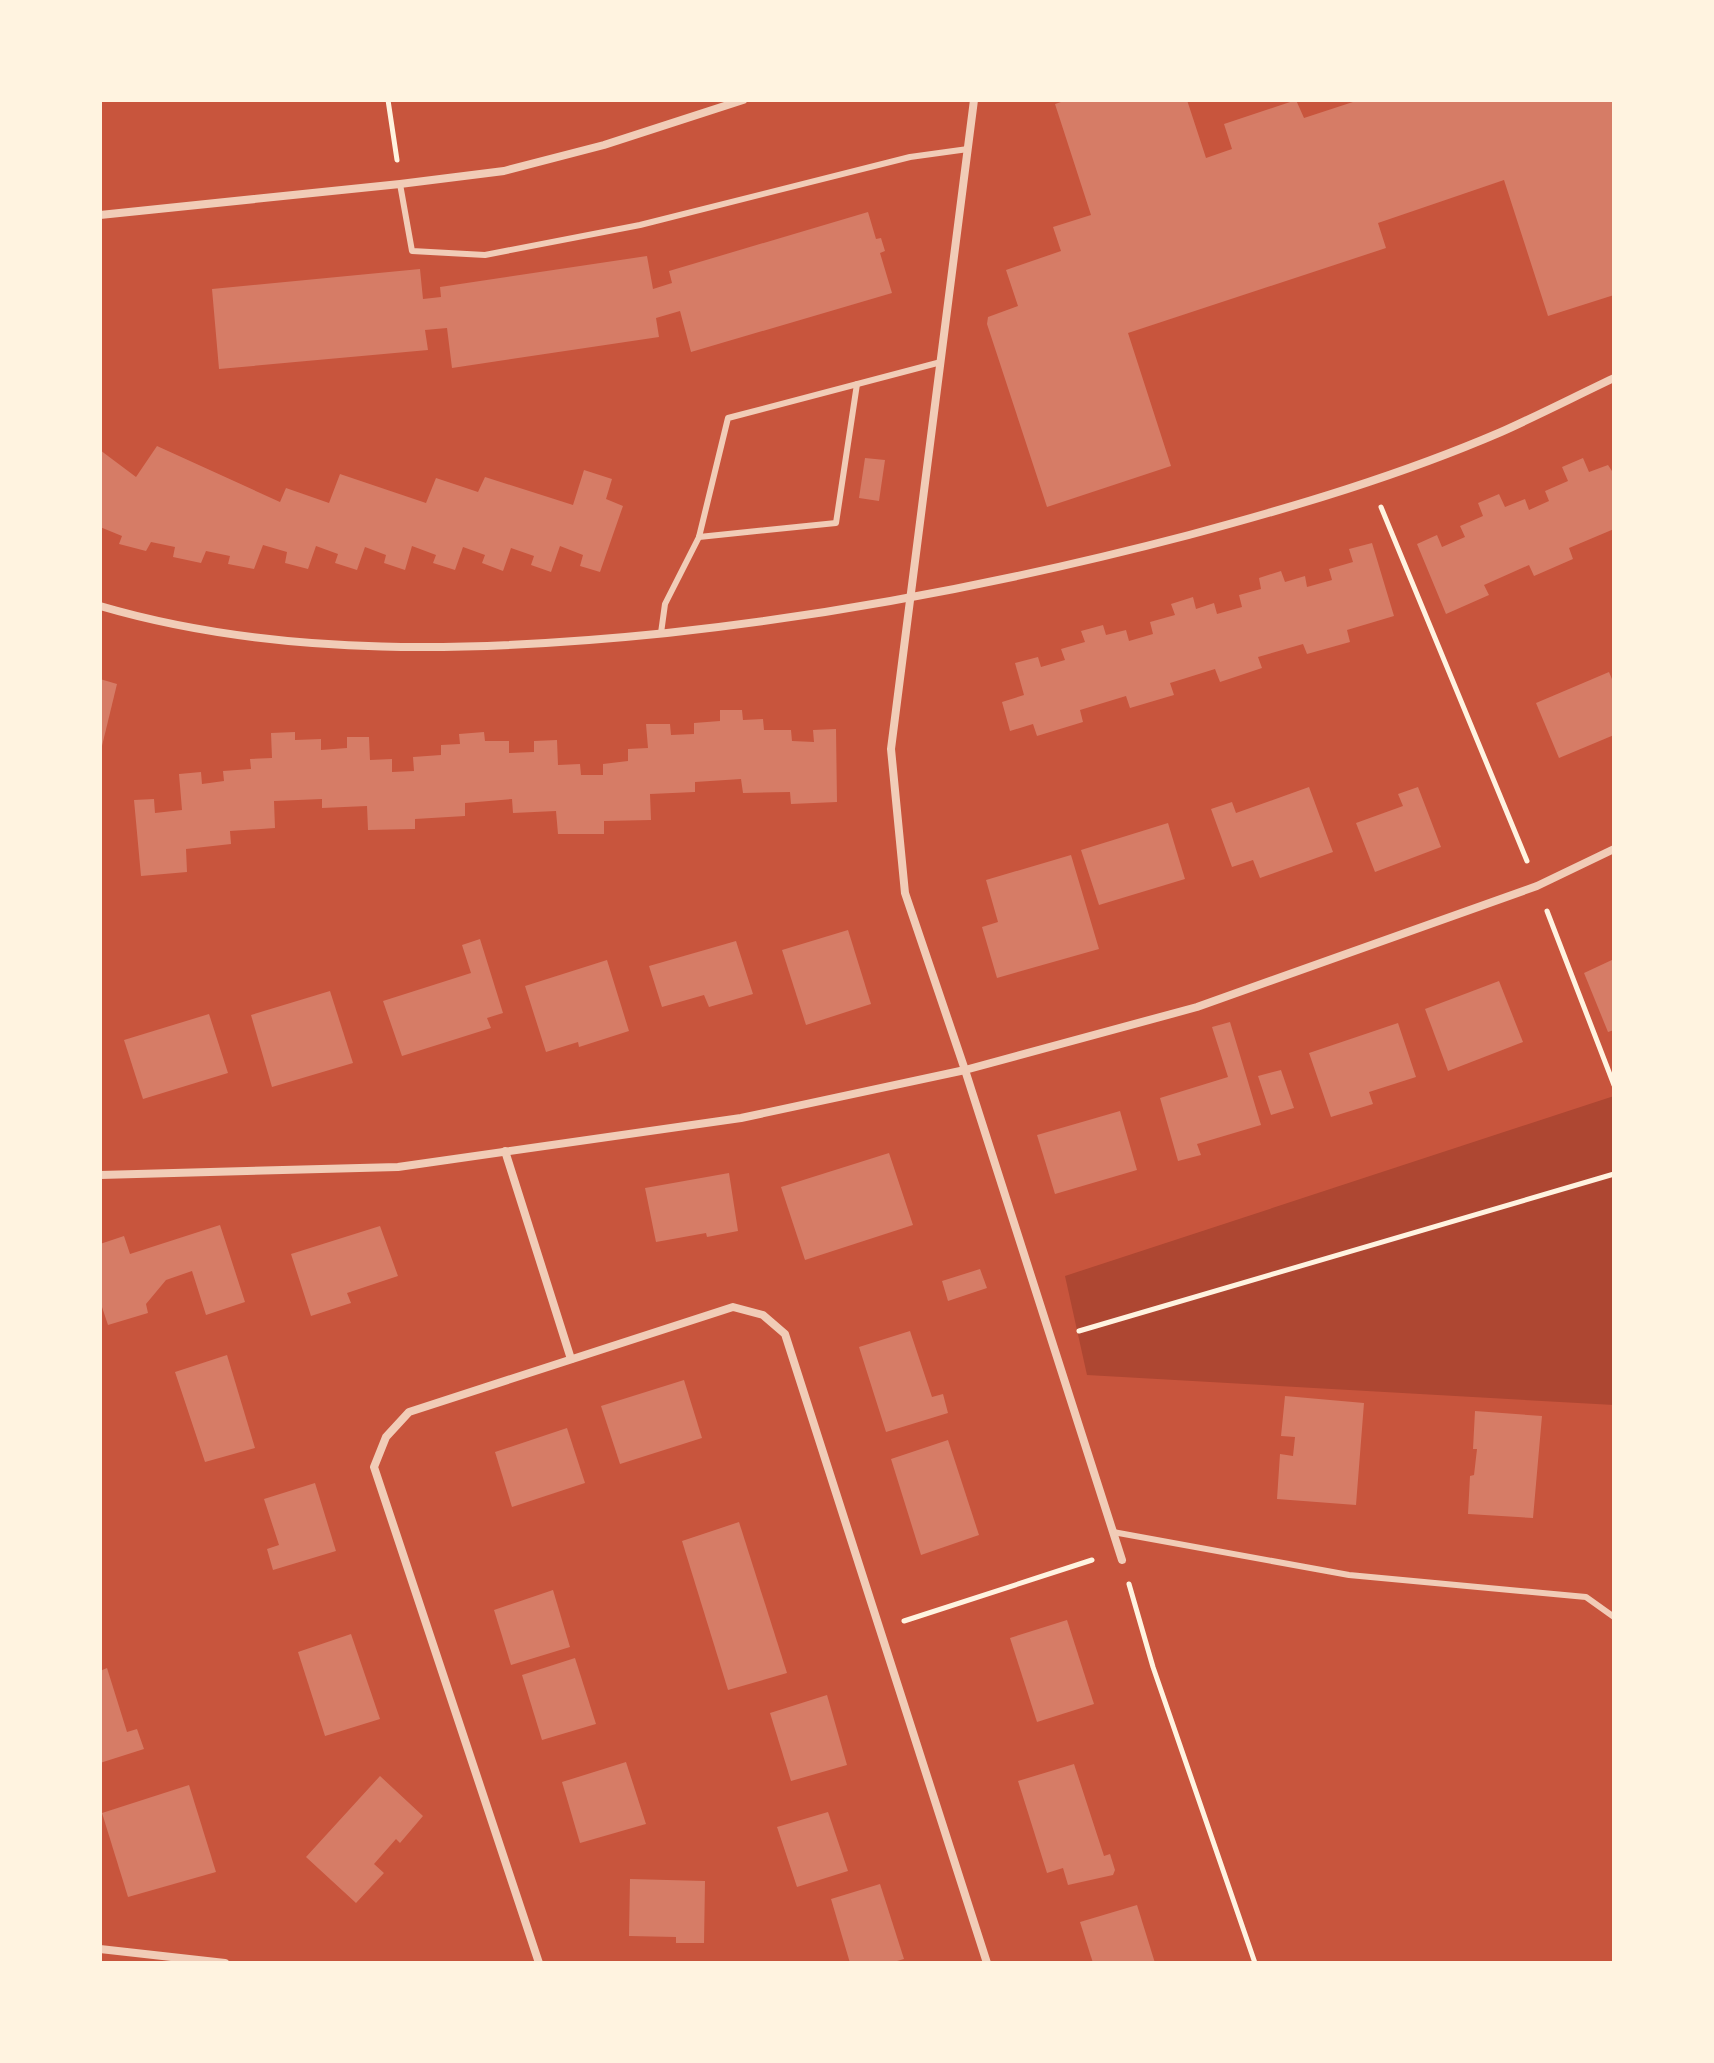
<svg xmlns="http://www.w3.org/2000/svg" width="1714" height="2063" font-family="'Work Sans',sans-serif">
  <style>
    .green { fill: #ae4732 }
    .building { fill: #d67c66 }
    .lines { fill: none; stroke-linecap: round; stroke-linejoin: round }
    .path { stroke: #fff3e0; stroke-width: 5 }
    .service { stroke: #f1ccb7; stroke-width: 6 }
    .minor { stroke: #f1ccb7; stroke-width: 8 }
  </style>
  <rect width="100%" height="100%" fill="#c8553d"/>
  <path class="green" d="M1614,1096V1405L1087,1375L1065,1276Z"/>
  <g class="building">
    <path d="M1067,100H1187L1206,158L1232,149L1224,124L1296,100L1304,118L1359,100H1614V295L1548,316L1504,180L1378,223L1386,248L1128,333L1171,466L1047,507L987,324L988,317L1018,306L1006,270L1061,251L1053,227L1091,215L1055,104Z"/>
    <path d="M868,212L876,239L881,238L885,251L880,253L892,293L691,352L680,311L656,318L659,337L452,368L447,328L425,330L428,350L219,369L212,289L420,269L423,299L441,297L440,287L647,256L653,289L672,283L669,271Z"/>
    <path d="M157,446L280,502L286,488L329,503L340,474L426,503L436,478L478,492L485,477L573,505L584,470L612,479L606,499L623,506L600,572L580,566L583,555L560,546L551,572L531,565L534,556L511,548L503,571L482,563L485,555L463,547L455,570L433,563L436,555L412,546L405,570L384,563L386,555L365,547L357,570L335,563L338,554L316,546L308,569L285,563L287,552L263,545L254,569L228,564L230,556L206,551L201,563L173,557L175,547L151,542L146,551L119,544L122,536L100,527V450L136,477Z"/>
    <path d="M865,458L885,460L879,501L859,498Z"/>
    <path d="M1583,458L1589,472L1608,465L1614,474V529L1569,548L1573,559L1534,576L1529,565L1484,585L1489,595L1446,614L1417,544L1437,535L1442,547L1465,537L1460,526L1483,516L1478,503L1499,494L1505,507L1525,499L1529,510L1549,501L1545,491L1568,481L1562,467Z"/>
    <path d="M1372,543L1394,616L1347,630L1350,642L1307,654L1303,644L1258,657L1262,668L1220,682L1215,669L1170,683L1174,695L1130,708L1126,696L1080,710L1083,722L1037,736L1033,724L1010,731L1002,702L1024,695L1015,663L1038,657L1041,667L1065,660L1061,649L1085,642L1081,631L1103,625L1106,635L1126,630L1129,641L1153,634L1150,622L1175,615L1171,604L1193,597L1196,609L1214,603L1217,614L1242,607L1239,595L1261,589L1259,578L1281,571L1285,582L1305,576L1307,587L1332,580L1329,569L1353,562L1349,549Z"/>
    <path d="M1609,672L1614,684V735L1559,758L1536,703Z"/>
    <path d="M100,679L117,684L101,750H100Z"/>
    <path d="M720,710H742L743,720L763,719L764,730H791L792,741L814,742L813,730L836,729L837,802L791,804L790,792L743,793L741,779L695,782V792L650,794L651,820L604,821V834H558L556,811L513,813L512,799L465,803V816L415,819V829L368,830L367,806L322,808V799L274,801L275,828L230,831L231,844L186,849L187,872L141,876L134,800L154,799L155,813L182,810L179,774L201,772L202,784L224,781L223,771L251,769L250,759L272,758L271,733L295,732V740L321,739V750L347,748V737H369L370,760L392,759V772L414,771L413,757L441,755V745L460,744L459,734L484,732L485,741H509V753L534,752V741L557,740L558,765L580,764L581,775H603V764L628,761V749L648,748L646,724H670L671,735L694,734V723L720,721Z"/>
    <path d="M1309,787L1333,852L1260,878L1253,860L1232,867L1211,809L1232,802L1236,813Z"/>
    <path d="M1418,787L1441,847L1375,872L1356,823L1403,806L1398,794Z"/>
    <path d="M1168,823L1185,879L1099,905L1081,850Z"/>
    <path d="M1071,855L1099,949L997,978L982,927L998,922L986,880Z"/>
    <path d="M848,930L871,1004L806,1025L782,950Z"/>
    <path d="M480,939L503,1013L487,1018L491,1028L402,1056L383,1001L471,973L462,945Z"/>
    <path d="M736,941L753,994L709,1007L704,995L662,1007L649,966Z"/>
    <path d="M1614,959V1030L1608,1032L1584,973Z"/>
    <path d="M607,960L629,1031L579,1047L578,1042L546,1052L525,986Z"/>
    <path d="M1499,981L1523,1042L1448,1071L1425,1009Z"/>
    <path d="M330,991L353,1063L272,1087L251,1015Z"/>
    <path d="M209,1014L228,1073L143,1099L124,1040Z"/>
    <path d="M1230,1022L1261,1125L1197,1144L1201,1155L1178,1161L1160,1098L1228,1077L1212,1027Z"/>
    <path d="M1398,1023L1416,1077L1369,1092L1373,1104L1331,1117L1309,1053Z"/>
    <path d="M1281,1070L1294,1108L1271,1115L1258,1076Z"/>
    <path d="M1120,1111L1137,1170L1055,1194L1037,1135Z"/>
    <path d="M889,1153L913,1225L805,1260L781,1187Z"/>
    <path d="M729,1173L738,1231L707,1237L706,1233L656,1242L645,1188Z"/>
    <path d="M220,1225L245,1302L206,1315L192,1271L166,1280L146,1304L148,1313L108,1325L100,1301V1244L124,1236L130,1254Z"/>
    <path d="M380,1226L398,1276L347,1293L351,1303L311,1316L291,1254Z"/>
    <path d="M980,1269L987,1288L948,1301L942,1281Z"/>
    <path d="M910,1331L932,1397L943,1394L948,1413L886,1432L859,1347Z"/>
    <path d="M227,1355L255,1448L205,1462L175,1372Z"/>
    <path d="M684,1380L702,1438L620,1464L601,1406Z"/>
    <path d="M1285,1396L1364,1403L1356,1505L1277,1499L1280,1454L1293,1456L1295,1437L1281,1436Z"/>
    <path d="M1475,1411L1542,1416L1533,1518L1468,1514L1470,1476L1474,1475L1477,1449H1473Z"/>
    <path d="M567,1428L585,1483L512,1507L495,1452Z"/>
    <path d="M948,1440L979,1535L921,1555L891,1459Z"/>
    <path d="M315,1483L336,1551L273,1570L267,1549L279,1545L264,1499Z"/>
    <path d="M739,1522L787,1673L728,1690L682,1541Z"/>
    <path d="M553,1590L570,1647L511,1665L494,1610Z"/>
    <path d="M1067,1620L1094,1704L1037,1722L1010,1638Z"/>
    <path d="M351,1634L380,1719L325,1736L298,1652Z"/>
    <path d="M575,1658L596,1724L542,1740L522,1675Z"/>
    <path d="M107,1668L127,1732L137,1729L144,1749L100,1763V1671Z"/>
    <path d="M827,1695L847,1765L791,1781L770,1713Z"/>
    <path d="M626,1762L646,1824L580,1843L562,1782Z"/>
    <path d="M1074,1764L1104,1856L1110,1854L1115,1870L1113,1875L1068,1885L1063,1868L1047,1873L1018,1781Z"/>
    <path d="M380,1776L423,1816L400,1843L396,1839L374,1864L384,1873L356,1903L306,1857Z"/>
    <path d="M189,1785L216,1872L128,1897L102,1813Z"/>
    <path d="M828,1812L848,1871L797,1887L777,1827Z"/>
    <path d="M630,1879L705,1881L704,1943H676V1937L629,1936Z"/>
    <path d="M880,1884L904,1959L890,1963H850L831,1899Z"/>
    <path d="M1137,1905L1155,1963H1093L1080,1922Z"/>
  </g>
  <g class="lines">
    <g class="path">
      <path d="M388,100L397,160"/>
      <path d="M1381,507L1527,861"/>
      <path d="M1547,911L1614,1085"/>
      <path d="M1079,1331L1614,1174"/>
      <path d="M1129,1584L1153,1667L1255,1963"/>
      <path d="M904,1621L1092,1560"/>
    </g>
    <g class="service">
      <path d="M400,184L412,251L485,255L640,225L910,157L968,149"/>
      <path d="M699,537L836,523L857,384"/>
      <path d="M661,633L665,604L699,537L728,418L941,362"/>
      <path d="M1113,1532L1349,1575L1586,1597L1614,1617"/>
    </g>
    <g class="minor">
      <path d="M974,100L891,749L905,893L965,1070L1122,1560"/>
      <path d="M100,215L400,184L504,171L604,145L743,100"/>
      <path d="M100,606C281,659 481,652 667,633C844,614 1017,580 1189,535C1294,507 1401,475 1501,432C1539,415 1576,396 1614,378"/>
      <path d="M505,1151L571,1359"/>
      <path d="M100,1175L398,1167L741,1118L965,1070L1197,1007L1537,886L1614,849"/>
      <path d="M100,1949L225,1963"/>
      <path d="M539,1963L374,1467L386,1437L409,1412L733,1307L763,1315L785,1334L987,1963"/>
    </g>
  </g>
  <rect width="1714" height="2063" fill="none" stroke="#fff3e0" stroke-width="204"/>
</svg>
